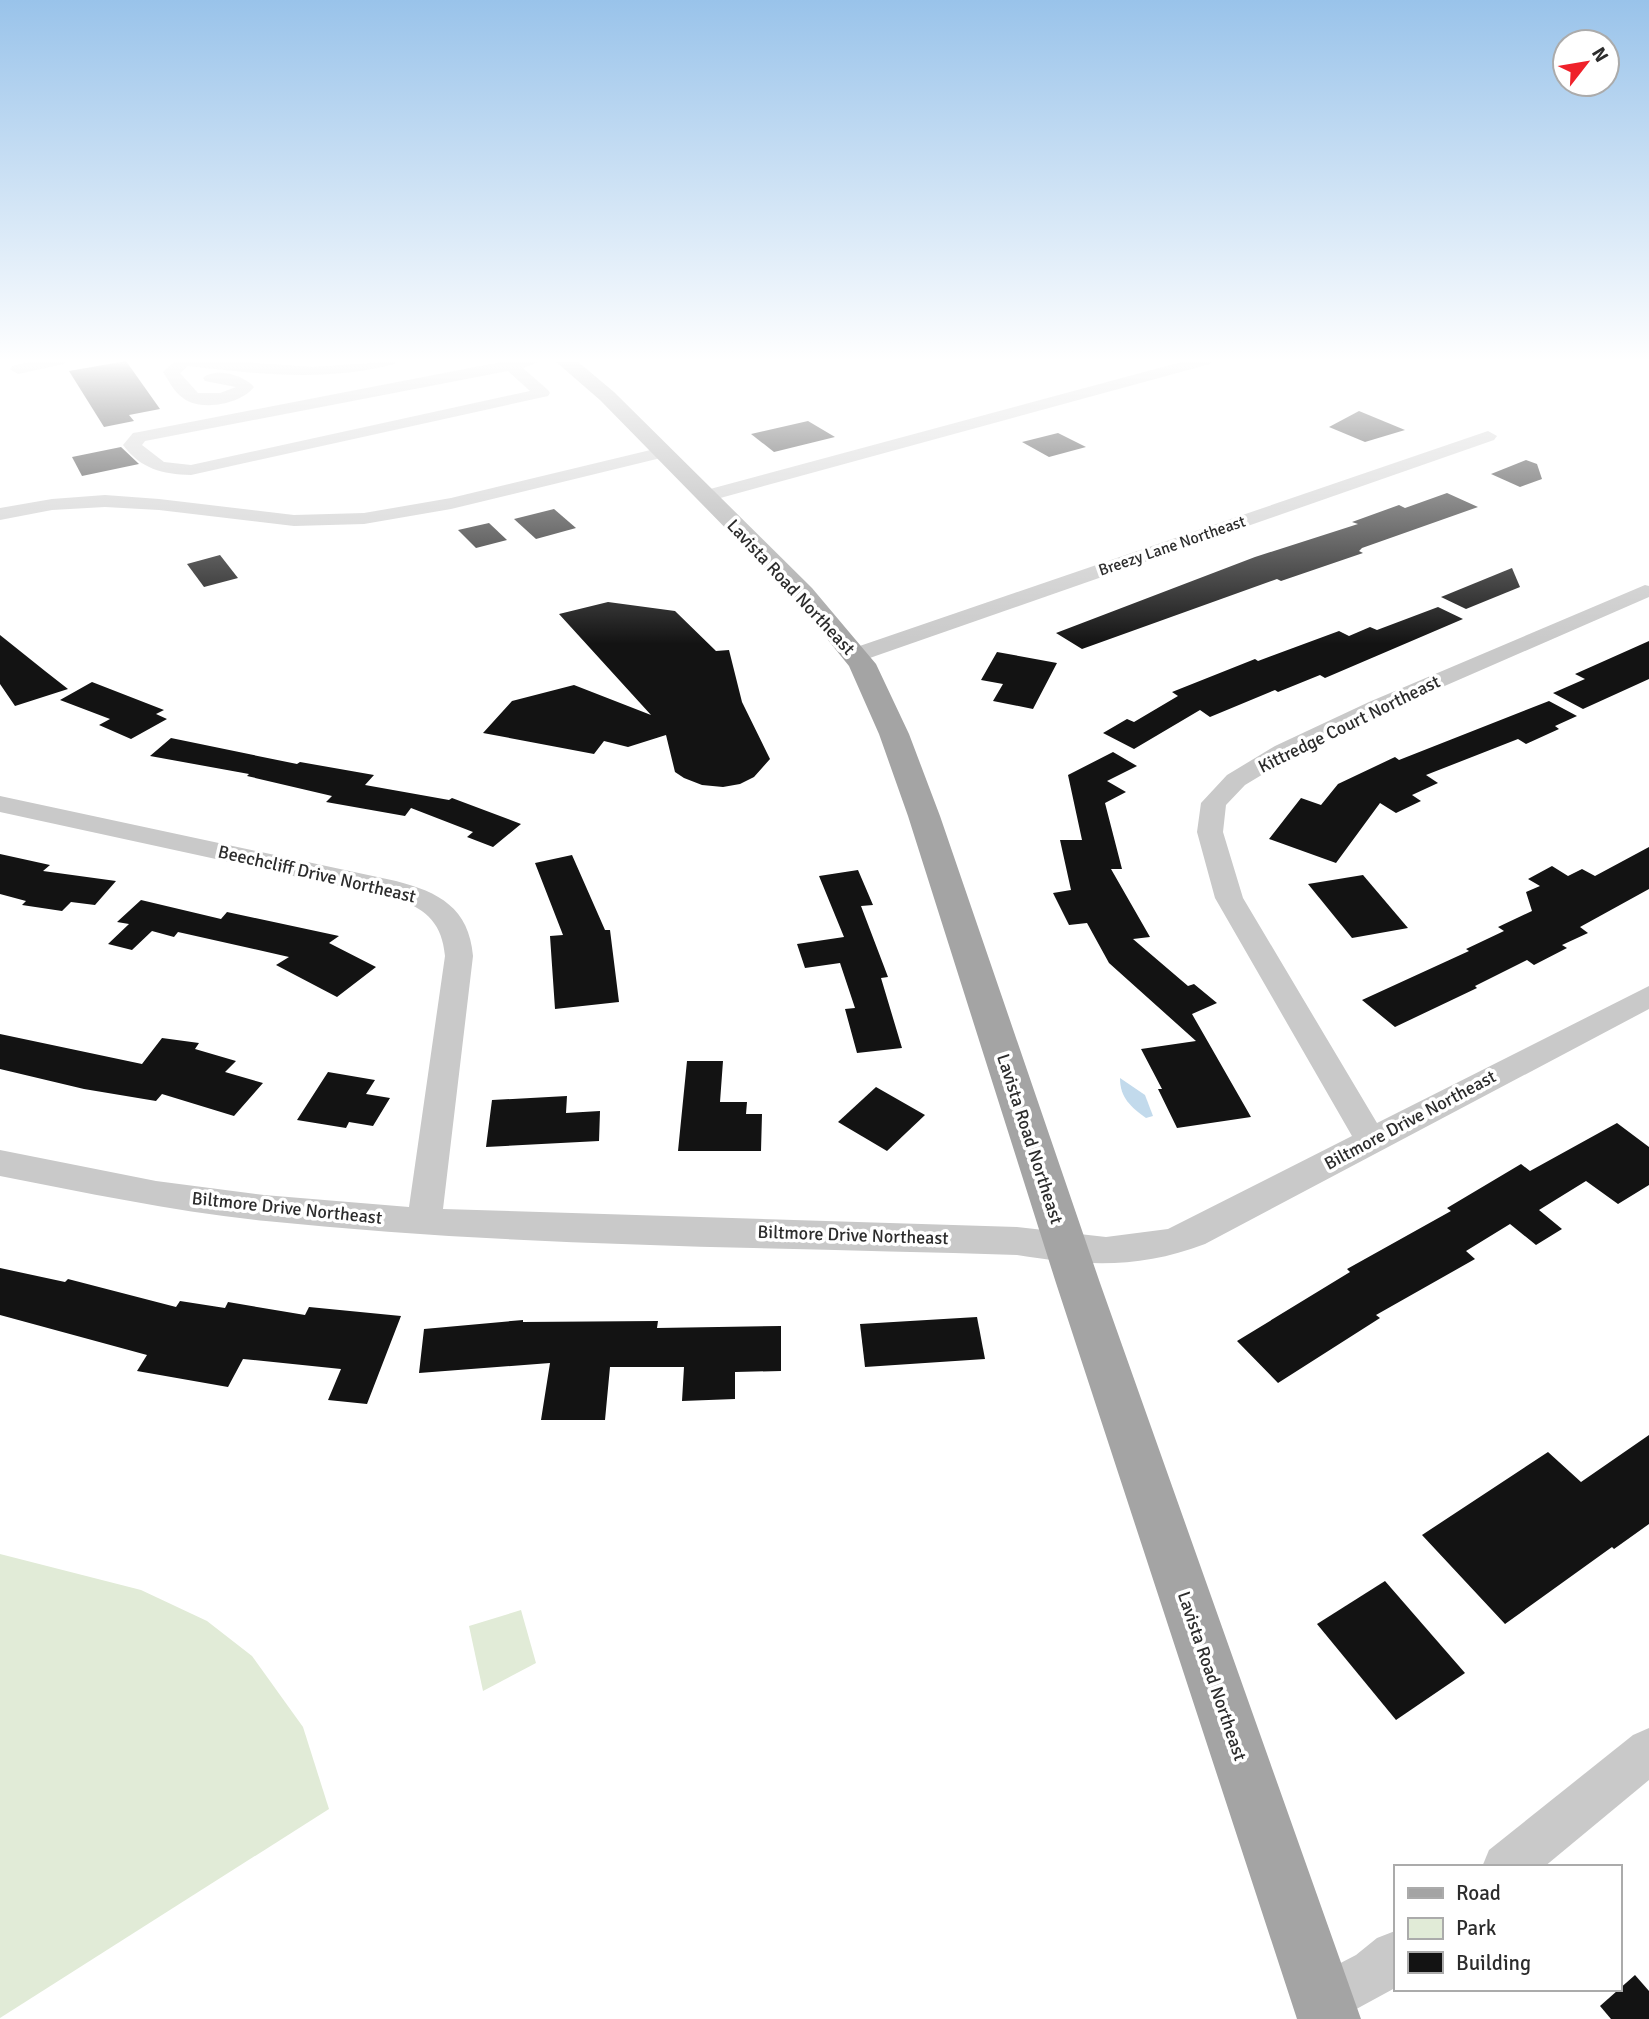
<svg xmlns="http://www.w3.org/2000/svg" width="1649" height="2019" font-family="Signika,sans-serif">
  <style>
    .green { fill: #e1ebd7 }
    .water { fill: #c2daec }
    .building { fill: #131313 }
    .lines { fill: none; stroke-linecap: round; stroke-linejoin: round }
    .minor { fill: #c9c9c9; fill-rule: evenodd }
    .major { fill: #a4a4a4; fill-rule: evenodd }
    .labels { text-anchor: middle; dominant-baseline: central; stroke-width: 7; stroke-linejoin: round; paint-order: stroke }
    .far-street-label { font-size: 16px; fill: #2c2c2c; stroke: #fff }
    .street-label { font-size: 18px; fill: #2c2c2c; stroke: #fff }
  </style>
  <rect width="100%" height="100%" fill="#fff"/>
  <g class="green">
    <path d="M0,1554L141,1590L207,1621L252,1656L303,1727L329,1809L0,2018Z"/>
    <path d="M521,1610L536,1663L483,1691L469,1626Z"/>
  </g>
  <path class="water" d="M1120,1078L1145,1095L1153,1116L1146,1118C1131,1107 1120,1098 1120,1078Z"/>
  <g class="building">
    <path d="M126,361L160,409L129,415L134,421L104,427L69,371Z"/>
    <path d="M1359,411L1405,430L1365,442L1329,427Z"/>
    <path d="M808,421L835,437L774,452L751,434Z"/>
    <path d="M1058,433L1086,447L1049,457L1022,442Z"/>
    <path d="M121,447L139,464L82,476L72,457Z"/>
    <path d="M1526,460L1537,464L1542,479L1520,487L1491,474Z"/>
    <path d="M1447,493L1478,507L1362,548L1359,551L1363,553L1281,581L1277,579L1082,649L1056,633L1255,557L1358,524L1352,522L1399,505L1405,508Z"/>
    <path d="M554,509L576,528L536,539L514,519Z"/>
    <path d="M489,523L507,540L476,548L458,530Z"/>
    <path d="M220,555L238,578L204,587L187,564Z"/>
    <path d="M1512,568L1520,587L1466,609L1441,597Z"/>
    <path d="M608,602L675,611L716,651L729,650L742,702L770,759L754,777L740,784L723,787L702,785L684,778L675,772L666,735L628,747L604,741L594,754L483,733L512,701L574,685L651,715L559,614Z"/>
    <path d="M1438,607L1463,619L1325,678L1320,675L1278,692L1275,690L1210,717L1200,710L1134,749L1103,733L1127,719L1134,722L1178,696L1172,692L1255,659L1258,661L1339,631L1349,636L1370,627L1377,630Z"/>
    <path d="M0,635L45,671L68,689L15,706L0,684Z"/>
    <path d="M1649,641V679L1583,709L1553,693L1585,679L1575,674Z"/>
    <path d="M997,652L1057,663L1033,709L993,701L1003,684L981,680Z"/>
    <path d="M92,682L164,710L156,714L167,719L131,739L99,725L110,719L60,700Z"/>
    <path d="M1549,701L1577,716L1555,726L1559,729L1526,744L1518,739L1426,775L1438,783L1412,795L1421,801L1396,813L1380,803L1336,863L1269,839L1301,798L1321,805L1338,784L1395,757L1399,760Z"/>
    <path d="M171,738L297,764L300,762L374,775L365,785L449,800L452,798L521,824L493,847L467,837L473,832L411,808L405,816L326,802L332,796L247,776L249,774L150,756Z"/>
    <path d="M1113,752L1137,766L1107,781L1126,792L1105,803L1122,869H1111L1150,937L1133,939L1188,986L1194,984L1217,1003L1192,1014L1251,1117L1177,1128L1158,1089H1162L1141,1049L1196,1041L1109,963L1087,923L1069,925L1053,893L1071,890L1060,840H1082L1068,775Z"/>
    <path d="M1649,847V889L1580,927L1588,933L1562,945L1567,948L1534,965L1527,960L1475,986L1477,988L1395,1027L1362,1000L1469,951L1466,949L1504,931L1498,927L1532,911L1526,892L1540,886L1528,879L1552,866L1568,876L1582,869L1595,876Z"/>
    <path d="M0,854L50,865L43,871L116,881L95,905L71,902L62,911L22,905L26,901L0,894Z"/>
    <path d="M572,855L605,930H610L619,1002L555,1009L550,936L563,935L535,863Z"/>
    <path d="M858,870L873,905L861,906L888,977L881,978L902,1048L857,1053L845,1009L855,1008L840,963L805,968L797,944L844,937L819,876Z"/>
    <path d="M1363,875L1408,928L1352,938L1308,884Z"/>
    <path d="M141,900L221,919L227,912L339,936L329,943L376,967L337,997L276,965L289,957L178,932L174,937L152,931L132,950L108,944L129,924L117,922Z"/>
    <path d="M0,1034L142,1064L162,1038L199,1043L195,1049L236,1061L225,1072L263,1083L234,1116L162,1094L156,1101L84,1089L0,1069Z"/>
    <path d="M687,1061H723L720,1102H747L746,1114H762L761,1151H678Z"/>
    <path d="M328,1072L375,1080L366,1094L390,1098L373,1126L349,1122L346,1128L297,1120Z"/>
    <path d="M876,1087L925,1115L887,1151L838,1122Z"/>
    <path d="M567,1096L566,1113L600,1111L599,1141L486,1147L492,1100Z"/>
    <path d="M1617,1123L1649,1147V1185L1618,1204L1586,1181L1539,1210L1562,1229L1536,1245L1510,1224L1466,1251L1475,1259L1376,1315L1380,1318L1278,1383L1237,1341L1350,1272L1347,1269L1451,1211L1447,1208L1521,1164L1530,1171Z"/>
    <path d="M0,1268L65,1282L68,1279L176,1307L180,1301L225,1308L228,1302L305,1315L309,1307L401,1316L367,1404L328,1400L341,1369L243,1359L228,1387L137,1371L147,1355L0,1315Z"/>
    <path d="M977,1317L985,1359L865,1367L860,1324Z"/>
    <path d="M523,1320V1322L658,1321L657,1328L781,1326V1371L735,1372V1399L682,1401L684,1367H610L605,1420H541L550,1363L419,1373L424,1329Z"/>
    <path d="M1649,1435V1524L1614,1549L1612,1547L1505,1624L1422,1535L1548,1452L1581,1482Z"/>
    <path d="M1385,1581L1465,1673L1396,1720L1317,1624Z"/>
    <path d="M1635,1975L1649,1991V2019H1611L1600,2006Z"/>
  </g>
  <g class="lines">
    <g class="minor">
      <path d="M32,361H66L64,364L18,374L10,369L12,366Z"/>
      <path d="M175,361H231L313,367L397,361L395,364C325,382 259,374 188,366L180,373L198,393H220L236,387L205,381L203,378C215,367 244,375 254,387C241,404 201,412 183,398C174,392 169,381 163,372Z"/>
      <path d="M506,361H541L523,368L548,390L550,393L548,396L191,475C162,474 141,469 123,445L133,433L139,432ZM508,371L530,391L191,465L164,462L142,445L145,441Z"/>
      <path d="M1185,361H1212L1210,364L713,500H699L697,496L699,492Z"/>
      <path d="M1488,431L1497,436L1494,440L864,660H848L845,655L848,650Z"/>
      <path d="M663,447L669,448L672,452L669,456L451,509L364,524L294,526L159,510L105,507L52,510L0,520V508L52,499L105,495L159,499L294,515L364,513L451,498Z"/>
      <path d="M1645,585L1649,586V597L1385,712L1293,756L1245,785L1226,805L1223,832L1243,898L1377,1123L1649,986V1009L1205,1244C1140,1269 1085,1266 1017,1255C767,1247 515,1247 266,1221C176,1212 88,1193 0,1176V1150L156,1181L264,1195L409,1207L445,956C442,924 428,911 399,899L0,812V796L396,881C439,892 469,908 473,956L443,1209L1017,1227L1106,1237L1168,1229L1352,1136L1215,898L1197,832L1201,803L1227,775L1275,746L1369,702Z"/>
      <path d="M1649,1728V1780L1544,1867H1482L1489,1850L1633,1735Z"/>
      <path d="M1395,1931V1988L1338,2019L1304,2018L1296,2000L1304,1982L1356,1955L1377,1938Z"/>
    </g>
    <path class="major" d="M555,361H577L614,392L812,588L876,664L909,734L940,816L1100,1283L1361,2019H1297L1056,1283L908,816L879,734L849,666L794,598L600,400Z"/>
  </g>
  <linearGradient id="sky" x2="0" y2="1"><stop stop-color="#99c3ea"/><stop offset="0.56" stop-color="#fff"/><stop offset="1" stop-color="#fff" stop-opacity="0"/></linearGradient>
  <rect width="1649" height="644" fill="url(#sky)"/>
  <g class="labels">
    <g class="far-street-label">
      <text transform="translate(1172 546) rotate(-19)">Breezy Lane Northeast</text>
    </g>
    <g class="street-label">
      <text transform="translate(791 587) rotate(47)">Lavista Road Northeast</text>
      <text transform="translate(1349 724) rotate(-26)">Kittredge Court Northeast</text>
      <text transform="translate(317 874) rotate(13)">Beechcliff Drive Northeast</text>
      <text transform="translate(1410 1120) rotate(-28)">Biltmore Drive Northeast</text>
      <text transform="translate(1030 1139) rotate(72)">Lavista Road Northeast</text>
      <text transform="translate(287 1208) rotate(6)">Biltmore Drive Northeast</text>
      <text transform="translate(853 1235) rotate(2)">Biltmore Drive Northeast</text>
      <text transform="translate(1212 1676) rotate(71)">Lavista Road Northeast</text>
    </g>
  </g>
  <rect x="1394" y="1865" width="228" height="126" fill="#ffffff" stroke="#ababab" stroke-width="2"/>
  <rect x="1408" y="1888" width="35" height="10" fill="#a4a4a4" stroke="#ababab" stroke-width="2"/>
  <text x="1456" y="1900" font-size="21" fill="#2c2c2c">Road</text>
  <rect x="1408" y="1918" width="35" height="21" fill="#e1ebd7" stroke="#ababab" stroke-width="2"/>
  <text x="1456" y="1935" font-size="21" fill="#2c2c2c">Park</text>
  <rect x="1408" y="1952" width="35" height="21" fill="#131313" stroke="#ababab" stroke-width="2"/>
  <text x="1456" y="1970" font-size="21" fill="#2c2c2c">Building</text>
  <g transform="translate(1586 63) rotate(59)"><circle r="33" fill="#ffffff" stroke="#ababab" stroke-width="2"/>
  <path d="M0-5L12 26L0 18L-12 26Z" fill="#ef212a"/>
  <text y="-10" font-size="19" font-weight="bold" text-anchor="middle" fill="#2c2c2c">N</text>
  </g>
</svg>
